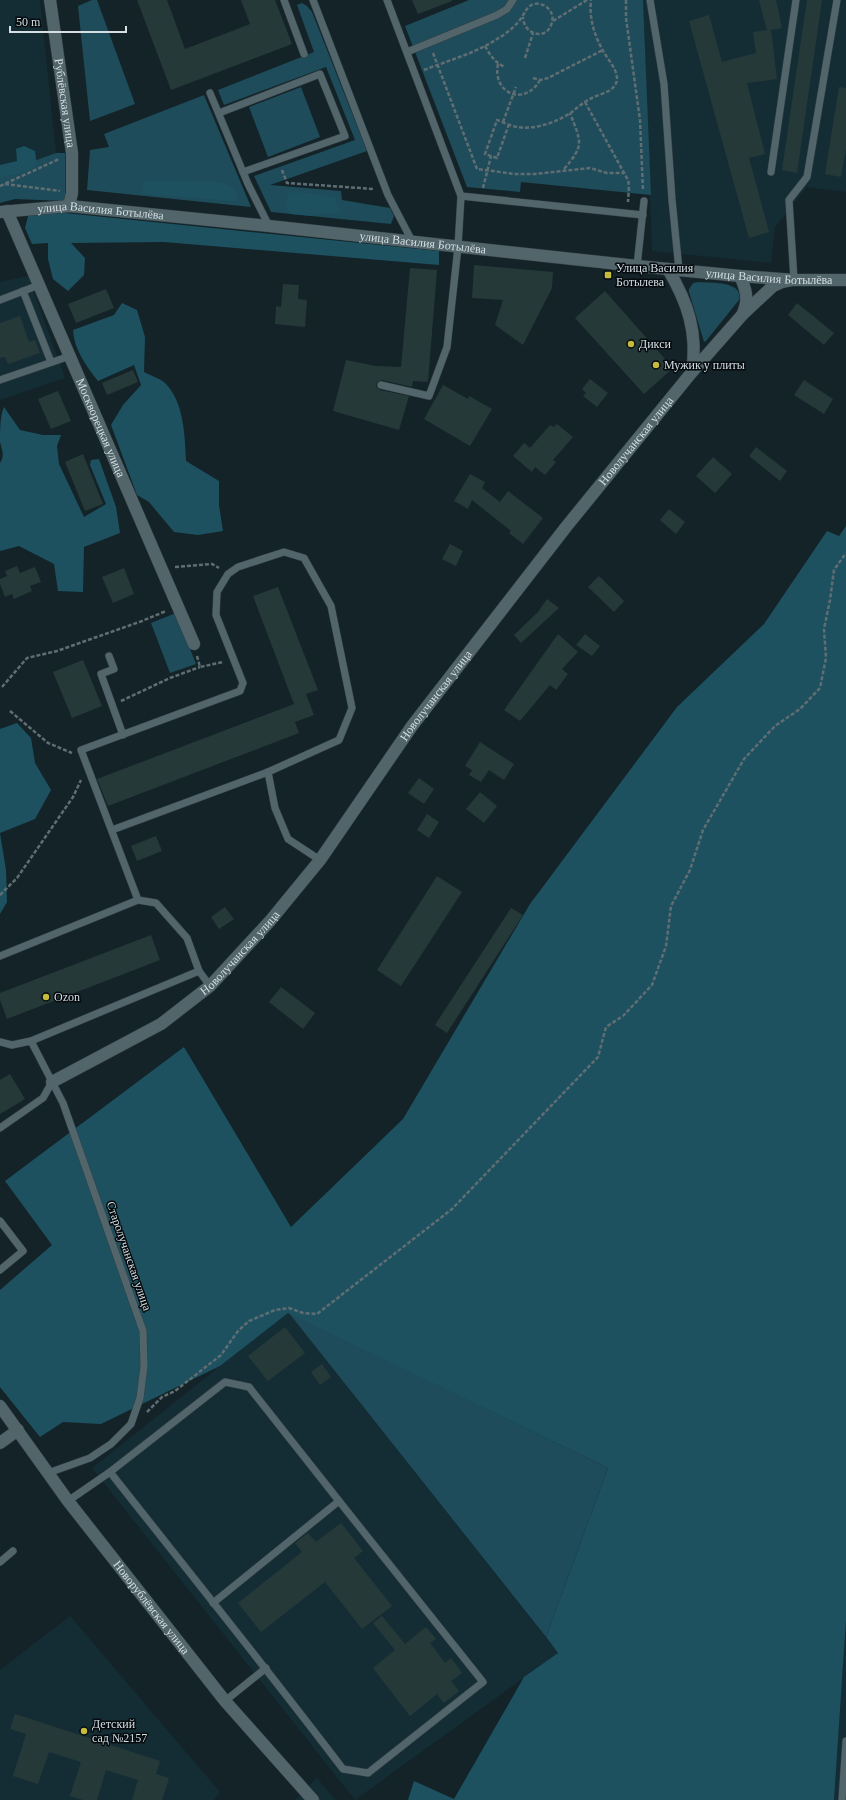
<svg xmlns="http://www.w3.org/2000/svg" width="846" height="1800" font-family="'Times New Roman',serif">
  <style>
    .built { fill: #142d35 }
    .green { fill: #1e4c5a }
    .forest { fill: #1d5160 }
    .building { fill: #263939 }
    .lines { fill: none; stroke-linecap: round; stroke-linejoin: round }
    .service-casing { stroke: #343f43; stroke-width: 8 }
    .minor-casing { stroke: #343f43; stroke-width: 13 }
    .tertiary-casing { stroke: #343f43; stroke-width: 13 }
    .path { stroke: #606e73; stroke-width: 2.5; stroke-dasharray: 4 2; stroke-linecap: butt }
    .service { stroke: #52656b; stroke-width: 7 }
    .minor { stroke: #52656b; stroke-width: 12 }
    .tertiary { stroke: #52656b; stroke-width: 12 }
    .poi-dot { fill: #c7bb3c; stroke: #050b0e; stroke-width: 1.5 }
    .labels { text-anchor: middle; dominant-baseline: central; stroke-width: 3; stroke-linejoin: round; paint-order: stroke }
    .street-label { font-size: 12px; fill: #d5dfe3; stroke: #050b0e }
    .poi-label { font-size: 12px; fill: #d5dfe3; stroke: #050b0e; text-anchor: start }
  </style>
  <rect width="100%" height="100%" fill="#132328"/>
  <g class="built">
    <path d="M0,0H40L56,153L0,173Z"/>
    <path d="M643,0H846V192L807,187L775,227L771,263L652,251Z"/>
    <path d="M28,276L65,378L0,400V282Z"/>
    <path d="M288,1312L558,1653L355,1800L92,1468Z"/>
    <path d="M70,1616L220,1792L214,1800H0V1670Z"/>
    <path d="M846,1620V1800H834Z"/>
    <path d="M317,1778L335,1800H295Z"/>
  </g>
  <g class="green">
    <path d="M92,0H97L135,104L90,121L78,6Z"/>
    <path d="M469,0H643L651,195L521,182L520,192L467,187L405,26Z"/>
    <path d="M302,3L307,6L312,12L367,151L270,185L341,191L342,200L390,208L394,216L391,224L271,212L254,176L355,140L326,67L224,105L218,90L314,52L297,5Z"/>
    <path d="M301,87L320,137L268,157L249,107Z"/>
    <path d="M204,95L251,207L87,190L90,150L109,147L104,134Z"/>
    <path d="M56,153H65V201L15,199L0,203V173Z"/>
    <path d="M699,282C711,283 744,281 739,300L706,341L704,342L689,292V289L693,283Z"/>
    <path d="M176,613L196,664L170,673L151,623Z"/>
    <path d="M288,1312L608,1468L546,1637Z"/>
  </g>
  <g class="forest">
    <path d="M24,146L35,151L37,166L19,174L9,175L0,178V165L17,161L16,149Z"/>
    <path d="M144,181L219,182C229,185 235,186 238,197L234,201L141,194Z"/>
    <path d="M289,192L312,193L335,198L340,212L312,216L290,214L285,205Z"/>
    <path d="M55,212L439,251V265L164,242L71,243L85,258L84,275L68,291L53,279L48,259V243L32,244L25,228L28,216Z"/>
    <path d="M122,303L137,310L145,337L144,372C151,376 162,379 166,384C184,403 185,436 186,461L219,481V505L223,531L198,535L174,532L149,502L137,495L111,425L123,405L141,385L134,365L98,381C86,366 74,349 73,330L114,315Z"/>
    <path d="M4,407L20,430L43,435H61L57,446L59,464L84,517L106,504L90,465L91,460L99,459L116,507L120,533L84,547L83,592L58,591L54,564L19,546L0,551V463C5,456 2,449 0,442C0,432 0,415 4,407Z"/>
    <path d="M846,526V1620L834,1800H408L414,1781L454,1799L524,1677L558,1653L546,1637L608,1468L288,1313L220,1366L101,1424L63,1422L40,1437L0,1387V1290L52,1245L5,1181L184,1047L291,1227L403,1119L530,904L677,707L764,624L827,531L839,536Z"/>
    <path d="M17,723L31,738L35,763L51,790L35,819L0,833V729Z"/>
    <path d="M0,833L6,870L7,902L0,914Z"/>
  </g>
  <g class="building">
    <path d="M137,0H167L185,49L250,24L241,0H275L292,44L171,90Z"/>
    <path d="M412,0H452V1L418,14Z"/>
    <path d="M759,0H776L782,28L771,30L777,79L747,83L765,154L749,158L769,232L749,238L689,21L709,15L722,62L756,53L753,32L767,30Z"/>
    <path d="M807,0H822L797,173L782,170Z"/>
    <path d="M839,87L846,88V149L841,177L825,174Z"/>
    <path d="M474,265L553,272L552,288L523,345L495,325L503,300L472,298Z"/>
    <path d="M410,268L437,270L428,382L413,381L412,387L382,380L377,382L376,387L380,390L409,396L399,430L333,411L346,360L376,366L401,367Z"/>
    <path d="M283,284L299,285L298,299L307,300L305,327L275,324L276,306L281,307Z"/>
    <path d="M106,289L114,308L76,323L68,304Z"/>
    <path d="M605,291L673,368L644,394L575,318Z"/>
    <path d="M797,303L834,333L824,345L788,315Z"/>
    <path d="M20,316L29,342L35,340L40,353L8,364L5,357L0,358V323Z"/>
    <path d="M133,370L138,382L107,395L102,383Z"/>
    <path d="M590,379L608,393L597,407L583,396L586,393L582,389Z"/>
    <path d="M804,380L833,399L824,414L794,395Z"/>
    <path d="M443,385L468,399L469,396L492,409L470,446L424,419Z"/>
    <path d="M58,391L71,421L51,429L38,399Z"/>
    <path d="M557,424L573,437L553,460L556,462L545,475L535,467L532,472L513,456L524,443L530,448L550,425L554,427Z"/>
    <path d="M756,447L787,471L780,481L749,456Z"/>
    <path d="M83,454L103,504L85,511L65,462Z"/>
    <path d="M713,457L732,474L715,493L696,476Z"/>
    <path d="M470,474L485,482L482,488L500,502L508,491L543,518L523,544L509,533L511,531L472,500L468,509L454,501Z"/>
    <path d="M669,509L685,522L676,534L660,520Z"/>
    <path d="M450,544L463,551L456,566L442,559Z"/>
    <path d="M17,566L20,573L35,567L41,582L30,586L32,591L14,599L12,594L5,597L0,584V579L7,576L5,571Z"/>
    <path d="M124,568L134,594L113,603L102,577Z"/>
    <path d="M599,576L624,601L614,612L588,587Z"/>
    <path d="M278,587L318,690L306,694L314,715L295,722L299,733L108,806L97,779L294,704L253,596Z"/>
    <path d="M547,599L559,608L521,643L514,635L538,612Z"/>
    <path d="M558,634L578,652L562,669L568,674L556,690L550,685L520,721L504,710Z"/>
    <path d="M585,634L600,646L592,656L576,645Z"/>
    <path d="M83,660L102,706L72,718L53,672Z"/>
    <path d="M480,742L514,764L504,780L489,770L481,782L469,775L472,770L465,766Z"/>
    <path d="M419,778L434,789L424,804L408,793Z"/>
    <path d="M480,792L497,806L484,823L466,809Z"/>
    <path d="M427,814L439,822L429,838L417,830Z"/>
    <path d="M156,836L162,851L137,861L131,846Z"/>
    <path d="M437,876L462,892L401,986L377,970Z"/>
    <path d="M225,907L234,919L219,929L211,917Z"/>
    <path d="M511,908L523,915L447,1033L435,1025Z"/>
    <path d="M151,935L160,960L7,1019L0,1000V993Z"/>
    <path d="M281,987L315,1013L303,1029L269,1002Z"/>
    <path d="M10,1074L25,1099L0,1114V1080Z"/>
    <path d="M285,1327L305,1353L268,1381L248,1356Z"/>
    <path d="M322,1364L331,1377L320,1385L311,1372Z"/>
    <path d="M341,1523L363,1551L354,1558L392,1606L362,1629L325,1582L261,1632L238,1603L302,1552L295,1543L308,1533L316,1542Z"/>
    <path d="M382,1616L405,1644L426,1627L436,1639L430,1643L445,1663L451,1658L462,1673L451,1681L459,1691L444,1703L437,1694L410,1716L373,1668L395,1650L373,1623Z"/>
    <path d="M15,1714L160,1761L156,1774L169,1778L162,1800H132L138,1780L106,1770L97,1800H83L70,1796L81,1762L49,1752L38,1784L13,1776L26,1734L10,1729Z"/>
  </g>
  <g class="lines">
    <defs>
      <g id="service">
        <path d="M284,0L304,54"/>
        <path d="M313,0L388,195L412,241"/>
        <path d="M650,0L664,84L672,200L679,270"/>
        <path d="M407,52L497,15L507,9L513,0"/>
        <path d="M210,93L248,184L269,226"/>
        <path d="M219,113L320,74L345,136L243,172"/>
        <path d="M771,172L796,0"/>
        <path d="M461,196L643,215"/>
        <path d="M637,266L644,201"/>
        <path d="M794,280L789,200L807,177L837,0"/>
        <path d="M23,291L51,362"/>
        <path d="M0,300L39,285"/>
        <path d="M0,380L70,356"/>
        <path d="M381,385L429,396L447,347L458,247L461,196L387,0"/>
        <path d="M109,656L114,669L101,674L123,735"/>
        <path d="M268,772L275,808L288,839L320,860"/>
        <path d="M0,956L138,900L81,750L240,691L243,683L216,615L217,592L228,574L238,567L284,552L304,558L331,606L352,708L339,740L268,772L112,830"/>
        <path d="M199,971L210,986"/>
        <path d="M31,1041L199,971L187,938L156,903L138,900"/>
        <path d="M0,1042L12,1045L31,1041L63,1103L143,1331L144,1366L140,1398L131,1424L111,1444L90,1458L48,1473"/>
        <path d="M0,1128L43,1098L52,1082"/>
        <path d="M0,1221L23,1251L0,1270"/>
        <path d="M110,1472C188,1571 267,1669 343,1769L368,1773L483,1682L339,1501"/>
        <path d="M68,1501L110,1472L225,1382L249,1387L339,1501L213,1603"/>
        <path d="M0,1562L13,1551"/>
        <path d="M225,1701L266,1668"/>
        <path d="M842,1800L846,1741"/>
      </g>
      <g id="minor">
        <path id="s1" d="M50,0L72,153V193L69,206"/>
        <path id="s2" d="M7,211L194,644"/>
        <path d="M668,269C688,303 698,333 692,372"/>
        <path d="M740,276C746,289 749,299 743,313"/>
        <path id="s3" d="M52,1082L161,1024L210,986L270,921L320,860L412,726L566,527L692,372L743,314L773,286L782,282L792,280"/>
        <path id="s4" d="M0,1406L68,1501L225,1701L313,1800"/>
        <path d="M0,1443L18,1430"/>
      </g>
      <g id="tertiary">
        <path id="s5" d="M0,212L69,206L269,226L637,266L740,276L794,280H846"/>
      </g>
    </defs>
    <use href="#service" class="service-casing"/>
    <use href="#minor" class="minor-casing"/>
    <use href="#tertiary" class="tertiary-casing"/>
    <g class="path">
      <path d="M626,0V18L640,120L643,191"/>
      <path d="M553,21L587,0"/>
      <path d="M485,46C490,55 495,63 505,67"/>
      <path d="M433,53L477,169L515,174H535L590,168L607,173H624"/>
      <path d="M525,58L533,33"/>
      <path d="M498,64C492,94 525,107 540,80"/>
      <path d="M424,70C447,61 476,53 497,39C506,34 517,25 522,17C526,11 527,6 534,4C545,2 555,12 552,22C548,41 524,36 523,17"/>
      <path d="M533,78L540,80L548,78L603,50"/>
      <path d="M585,102L628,180L629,185L628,202"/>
      <path d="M503,122L516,87"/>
      <path d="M509,124L497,158L485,154L497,120C503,122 511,126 517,127C536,130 557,122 572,112C578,107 585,101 592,98C601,93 616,92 617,79C617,68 607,59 602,49C594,34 589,18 591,0"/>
      <path d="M564,169C585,145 581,142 570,113"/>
      <path d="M282,170L287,183L374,189"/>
      <path d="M5,184L60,191"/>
      <path d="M0,186L59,159"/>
      <path d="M483,188L491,156"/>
      <path d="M175,567L212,564L219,568"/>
      <path d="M197,656L200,667L223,662"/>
      <path d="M2,687L27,658L57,651L142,621L166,611"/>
      <path d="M121,701L170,678L200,667"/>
      <path d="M10,711L48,743L72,753"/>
      <path d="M0,895L17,878L73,797L81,780"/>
      <path d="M147,1412L162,1397L175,1391L221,1355L238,1331L249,1321L275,1310L289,1308L303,1313L317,1314L452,1209L598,1057L606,1027L623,1016L652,985L666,946L671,906L690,870L703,830L744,759L775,726L800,709L820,688L826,658L824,629L830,600L834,570L846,553"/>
    </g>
    <use href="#service" class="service"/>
    <use href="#minor" class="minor"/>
    <use href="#tertiary" class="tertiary"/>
  </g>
  <g class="poi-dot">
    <rect x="604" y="271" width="8" height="8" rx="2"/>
    <circle cx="631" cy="344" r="4"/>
    <circle cx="656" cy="365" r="4"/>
    <circle cx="46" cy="997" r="4"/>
    <circle cx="84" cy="1731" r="4"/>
  </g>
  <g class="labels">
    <g class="street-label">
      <text stroke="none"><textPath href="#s1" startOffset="104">Рублёвская улица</textPath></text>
      <text stroke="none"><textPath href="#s5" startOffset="101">улица Василия Ботылёва</textPath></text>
      <text stroke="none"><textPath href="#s5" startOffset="425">улица Василия Ботылёва</textPath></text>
      <text stroke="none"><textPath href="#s5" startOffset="773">улица Василия Ботылёва</textPath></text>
      <text stroke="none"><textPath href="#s2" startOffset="236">Москворецкая улица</textPath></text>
      <text stroke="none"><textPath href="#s3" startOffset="878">Новолучанская улица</textPath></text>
      <text stroke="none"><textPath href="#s3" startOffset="554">Новолучанская улица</textPath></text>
      <text stroke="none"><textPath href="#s3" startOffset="230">Новолучанская улица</textPath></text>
      <text transform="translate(129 1256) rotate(71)">Старолучанская улица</text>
      <text stroke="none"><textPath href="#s4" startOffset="252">Новорублёвская улица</textPath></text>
    </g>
    <g class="poi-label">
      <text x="616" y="268">Улица Василия<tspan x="616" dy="14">Ботылева</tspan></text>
      <text x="639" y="344">Дикси</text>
      <text x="664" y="365">Мужик у плиты</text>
      <text x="54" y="997">Ozon</text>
      <text x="92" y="1724">Детский<tspan x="92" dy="14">сад №2157</tspan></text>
    </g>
  </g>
  <path d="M10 26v6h116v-6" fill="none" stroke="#d5dfe3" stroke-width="2"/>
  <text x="16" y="26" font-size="12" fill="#d5dfe3" stroke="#050b0e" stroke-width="3" paint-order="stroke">50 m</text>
</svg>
